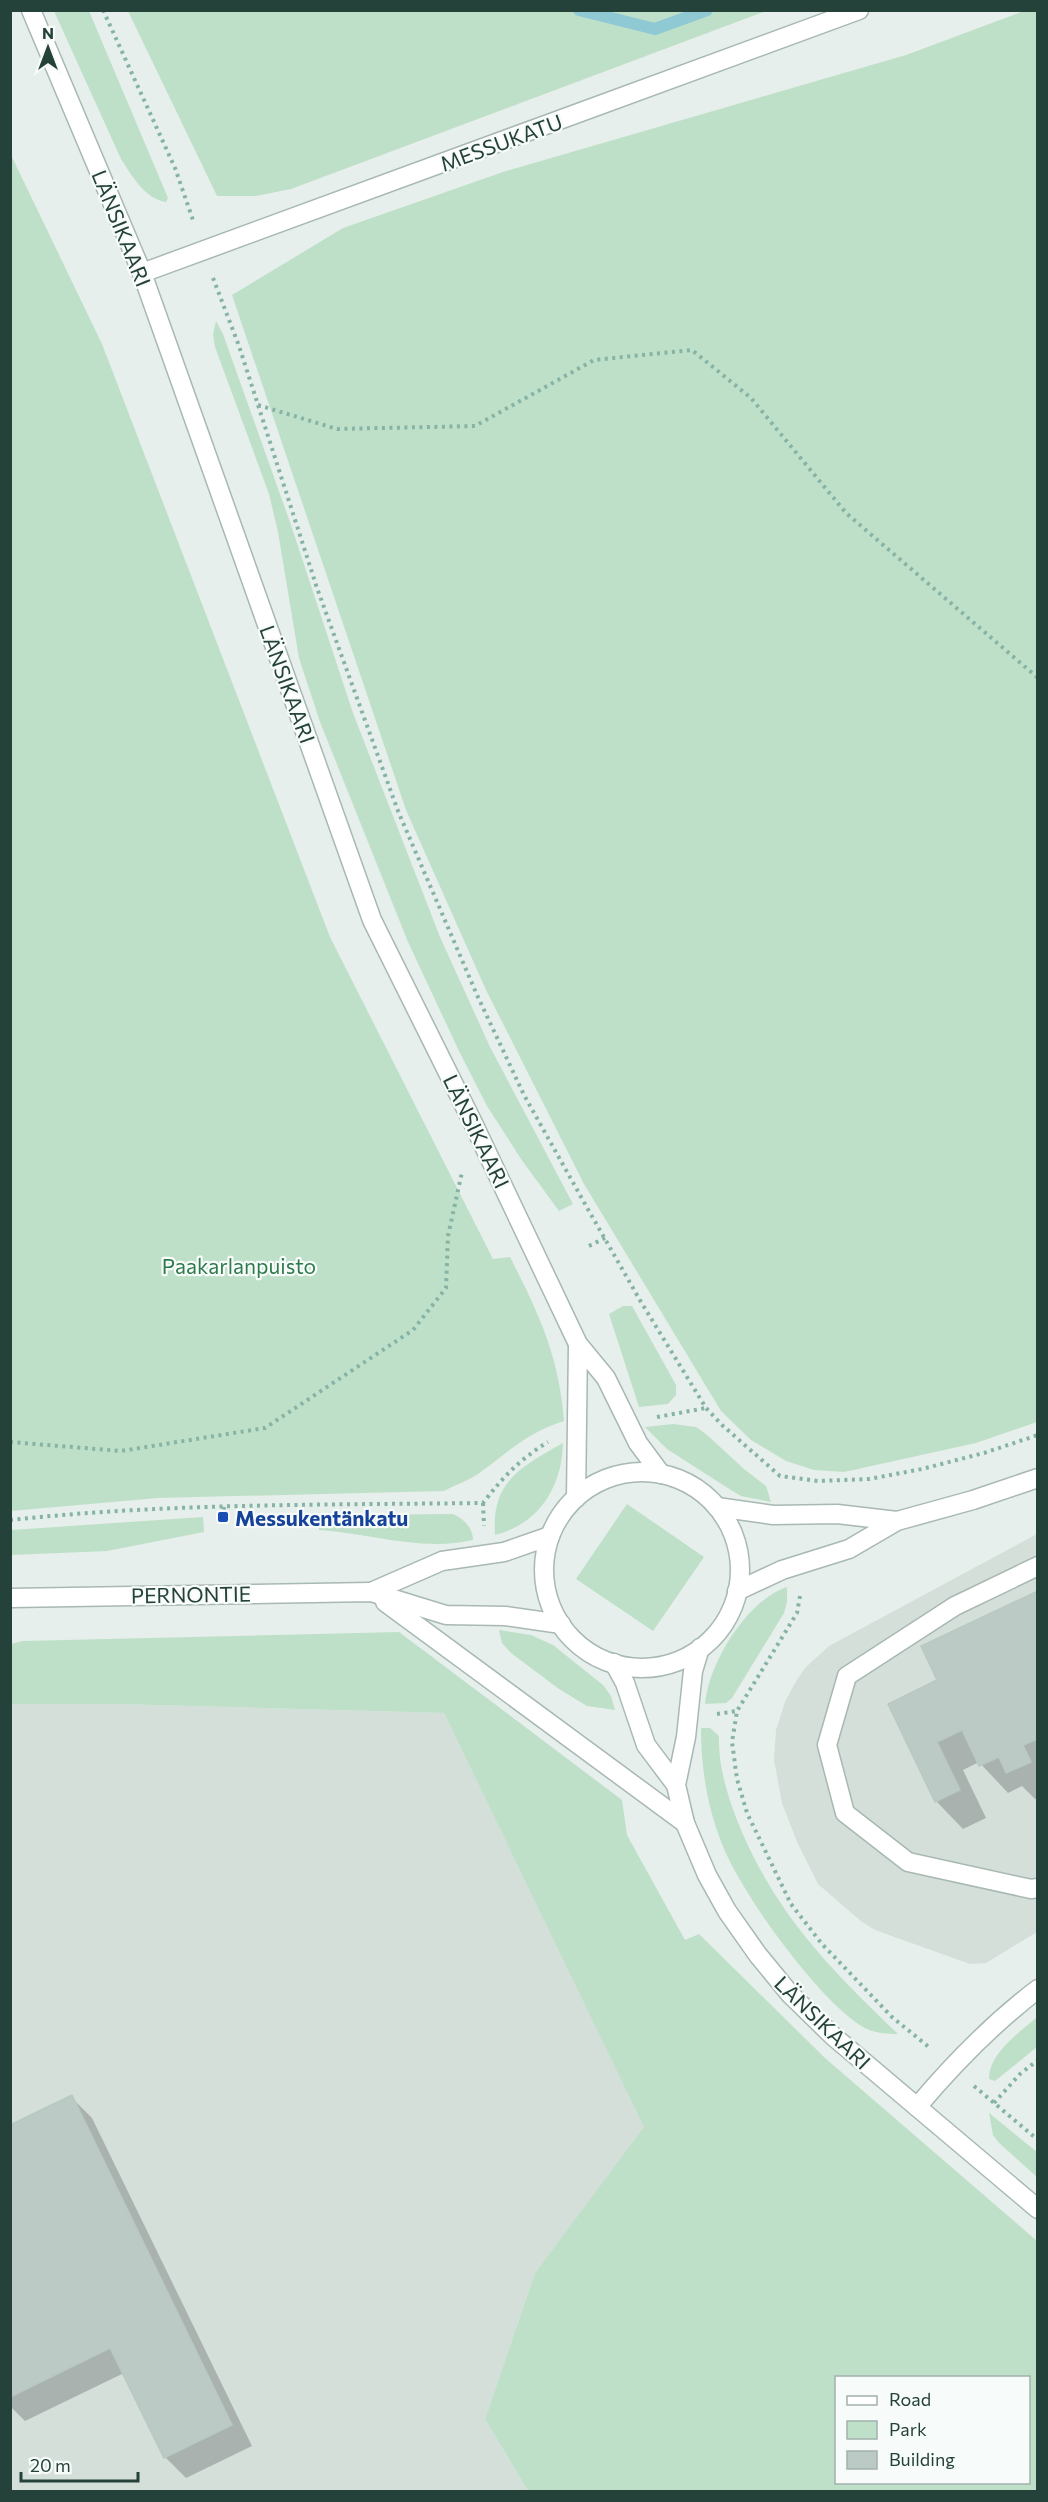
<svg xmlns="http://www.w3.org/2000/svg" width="1048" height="2502" font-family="Commissioner,sans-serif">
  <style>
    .built { fill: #d4dfda }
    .green { fill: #bfe0c8; fill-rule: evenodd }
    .shadow { fill: #0003 }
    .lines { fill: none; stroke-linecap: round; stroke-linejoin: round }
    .stream { stroke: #8ec9d4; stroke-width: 12 }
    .building { fill: #bbcac4; stroke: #b8c9c2; stroke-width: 1.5 }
    .minor-casing { stroke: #a8b8b2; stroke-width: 21 }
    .path { stroke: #86b3a5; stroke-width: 4; stroke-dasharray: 3 4.5; stroke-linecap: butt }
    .minor { stroke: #fff; stroke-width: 18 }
    .transit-dot { fill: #1a4fb4; stroke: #f7fbf9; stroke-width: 2 }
    .labels { text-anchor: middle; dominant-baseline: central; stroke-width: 4.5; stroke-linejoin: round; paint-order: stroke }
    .street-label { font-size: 21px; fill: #24423a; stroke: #f7fbf9 }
    .park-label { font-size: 21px; fill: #2d7a4b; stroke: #f7fbf9 }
    .transit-label { font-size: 21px; font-weight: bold; fill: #164399; stroke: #f7fbf9; text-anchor: start }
  </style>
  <rect width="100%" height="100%" fill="#e6efeb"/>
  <g class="built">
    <path d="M1037,1534V1932L986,1963L970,1964L875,1930L862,1922L818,1884L797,1842L782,1803L774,1760L776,1730L785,1702L795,1683L805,1668L829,1646Z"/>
    <path d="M10,1704H117L444,1713L645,2127L535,2273L485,2419L528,2491H11Z"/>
  </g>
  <g class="green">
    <path d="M54,11H89L168,198L166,202C145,199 132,176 121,159Z"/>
    <path d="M128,11H766L291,189L256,196H217Z"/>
    <path d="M1024,11H1038L1037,1422L976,1443L844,1472L814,1470L786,1461L751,1440L721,1411L584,1184L486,990L406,810L232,295L343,228L503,172L906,55Z"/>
    <path d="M11,155L102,344L330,937L493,1259L510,1257C539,1314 559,1356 564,1421C526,1433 509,1452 478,1474C468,1481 455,1485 444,1491L158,1498L11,1511Z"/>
    <path d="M216,321L223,334L291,525L353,713L440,937L490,1047L573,1204L559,1211L521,1159L487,1106L459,1051L408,942L320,722L299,658L278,532L269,494L215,347L213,334Z"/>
    <path d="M623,1306H632L676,1385V1395L668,1404L639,1407L609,1314Z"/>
    <path d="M673,1424L696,1427L706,1434L744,1469L766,1486L771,1502L741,1496L723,1485L667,1449L645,1427Z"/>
    <path d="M563,1443C562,1487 539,1524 495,1535C491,1481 521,1467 563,1443Z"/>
    <path d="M627,1504L704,1557L653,1631L576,1579Z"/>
    <path d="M453,1514C464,1519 473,1528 473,1540C421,1552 370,1533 319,1530V1515Z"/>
    <path d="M203,1517L204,1532L107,1551L11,1555V1530Z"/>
    <path d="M787,1587V1602L784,1613L732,1698L726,1703L705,1704C708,1664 747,1600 787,1587Z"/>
    <path d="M499,1630L531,1635L553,1645L603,1685L611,1696L615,1710L587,1706L559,1689L511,1653L502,1643Z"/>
    <path d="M399,1632L622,1800L627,1835L685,1940L699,1934L825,2058L1037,2241V2491H528L485,2419L535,2273L644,2127L444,1713L117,1704H11V1644L22,1641ZM836,2378H1028V2482H836Z"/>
    <path d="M701,1728H710L719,1736C718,1765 727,1794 737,1820C773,1911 829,1968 898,2034C886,2034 873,2033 863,2027C818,2000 741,1893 722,1844C707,1806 701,1768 701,1728Z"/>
    <path d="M1037,2017V2047L995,2081L989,2079C989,2053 1020,2032 1037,2017Z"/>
    <path d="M989,2113L1037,2152V2177L998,2142L993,2135Z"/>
  </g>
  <g class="shadow">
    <path d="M1038,1593V1798L1035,1799L1022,1786L1008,1793L979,1762L963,1770L986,1818L963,1829L936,1801L890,1704L939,1681Z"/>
    <path d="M71,2097L92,2118L252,2446L186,2478L165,2457L124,2373L25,2421L10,2406V2126Z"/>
  </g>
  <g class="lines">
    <path class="stream" d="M579,10L655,29L707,10"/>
  </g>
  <g class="building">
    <path d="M1038,1591V1739L1023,1745L1031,1762L1006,1773L999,1757L979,1766L962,1730L937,1742L960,1790L935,1802L888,1704L937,1680L921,1646Z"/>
    <path d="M72,2095L232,2425L164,2458L110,2348L10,2397V2125Z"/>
  </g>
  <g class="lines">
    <defs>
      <g id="minor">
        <path d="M31,10L142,273L372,920L473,1123L578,1344L606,1378L638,1443L661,1474"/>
        <path d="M142,273L859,10"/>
        <circle cx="642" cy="1570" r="98"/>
        <path d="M576,1498L578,1344"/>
        <path d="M717,1507L773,1515L837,1514L897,1521"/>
        <path d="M1038,1566L955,1606L847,1676L827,1745L845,1813L908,1862L1031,1889L1038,1888"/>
        <path d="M737,1591L782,1570L849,1549L897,1521L973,1500L1038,1478"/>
        <path d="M371,1592L442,1561L504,1552L550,1536"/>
        <path d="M10,1598L371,1592L446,1615L505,1616L561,1624"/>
        <path d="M385,1602L685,1823"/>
        <path d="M614,1663L625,1683L646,1745L676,1785L685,1823L707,1875L727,1911L758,1955L790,1994L833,2036L1038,2209"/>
        <path d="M676,1785L686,1737L693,1671L700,1648"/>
        <path d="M917,2107C954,2063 992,2024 1038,1989"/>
      </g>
    </defs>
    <use href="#minor" class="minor-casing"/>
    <g class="path">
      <path d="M103,10L175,168L194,223"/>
      <path d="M213,278L239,346L317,588L398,811L477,995L524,1095L585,1204L641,1302L706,1408L722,1425L780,1476L818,1481L869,1479L922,1469L984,1453L1038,1435"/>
      <path d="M258,405L337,429L475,426L594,360L692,350L751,398L846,513L1038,678"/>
      <path d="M589,1246L605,1238"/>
      <path d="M657,1417L706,1408"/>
      <path d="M10,1442L121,1451L265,1428L413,1330L446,1288L448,1236L462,1172"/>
      <path d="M483,1503L484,1526"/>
      <path d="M223,1517L224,1507"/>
      <path d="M10,1520C167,1503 325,1505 483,1503C503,1477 520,1459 548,1442"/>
      <path d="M800,1596L797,1613L737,1711L732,1742L737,1779L747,1813L791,1904L822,1944L892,2017L930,2048"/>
      <path d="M717,1714L737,1711"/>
      <path d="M974,2086L1038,2140"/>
      <path d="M994,2103L1020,2074L1038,2060"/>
    </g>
    <use href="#minor" class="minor"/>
  </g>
  <rect class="transit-dot" x="217" y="1511" width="12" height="12" rx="3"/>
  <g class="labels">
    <g class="street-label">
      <text transform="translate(501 142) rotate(-20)">MESSUKATU</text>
      <text transform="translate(122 228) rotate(68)">LÄNSIKAARI</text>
      <text transform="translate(288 684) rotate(70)">LÄNSIKAARI</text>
      <text transform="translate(477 1131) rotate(64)">LÄNSIKAARI</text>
      <text transform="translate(191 1594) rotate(-1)">PERNONTIE</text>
      <text transform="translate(823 2022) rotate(44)">LÄNSIKAARI</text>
    </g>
    <g class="park-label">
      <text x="239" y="1265">Paakarlanpuisto</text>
    </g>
    <g class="transit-label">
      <text x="235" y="1517">Messukentänkatu</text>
    </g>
  </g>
  <rect width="1048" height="2502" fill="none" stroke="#24423a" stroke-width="24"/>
  <rect x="835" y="2376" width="195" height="108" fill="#f7fbf9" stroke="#a3b1ad" stroke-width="1.5"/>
  <rect x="847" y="2396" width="30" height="9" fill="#ffffff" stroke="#a3b1ad" stroke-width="1.5"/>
  <text x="889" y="2406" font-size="18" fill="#24423a">Road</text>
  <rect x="847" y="2421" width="30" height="18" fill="#bfe0c8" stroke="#a3b1ad" stroke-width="1.5"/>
  <text x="889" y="2436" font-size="18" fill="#24423a">Park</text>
  <rect x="847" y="2451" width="30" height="18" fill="#bbcac4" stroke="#a3b1ad" stroke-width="1.5"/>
  <text x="889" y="2466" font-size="18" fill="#24423a">Building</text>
  <g transform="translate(48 48)" stroke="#f7fbf9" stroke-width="4.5" paint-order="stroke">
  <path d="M0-4.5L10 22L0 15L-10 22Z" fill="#24423a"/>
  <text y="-9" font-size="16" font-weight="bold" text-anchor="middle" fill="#24423a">N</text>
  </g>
  <path d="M21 2472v9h117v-9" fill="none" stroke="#24423a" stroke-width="3"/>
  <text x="30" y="2472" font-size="18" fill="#24423a" stroke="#f7fbf9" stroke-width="4.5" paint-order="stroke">20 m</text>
</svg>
